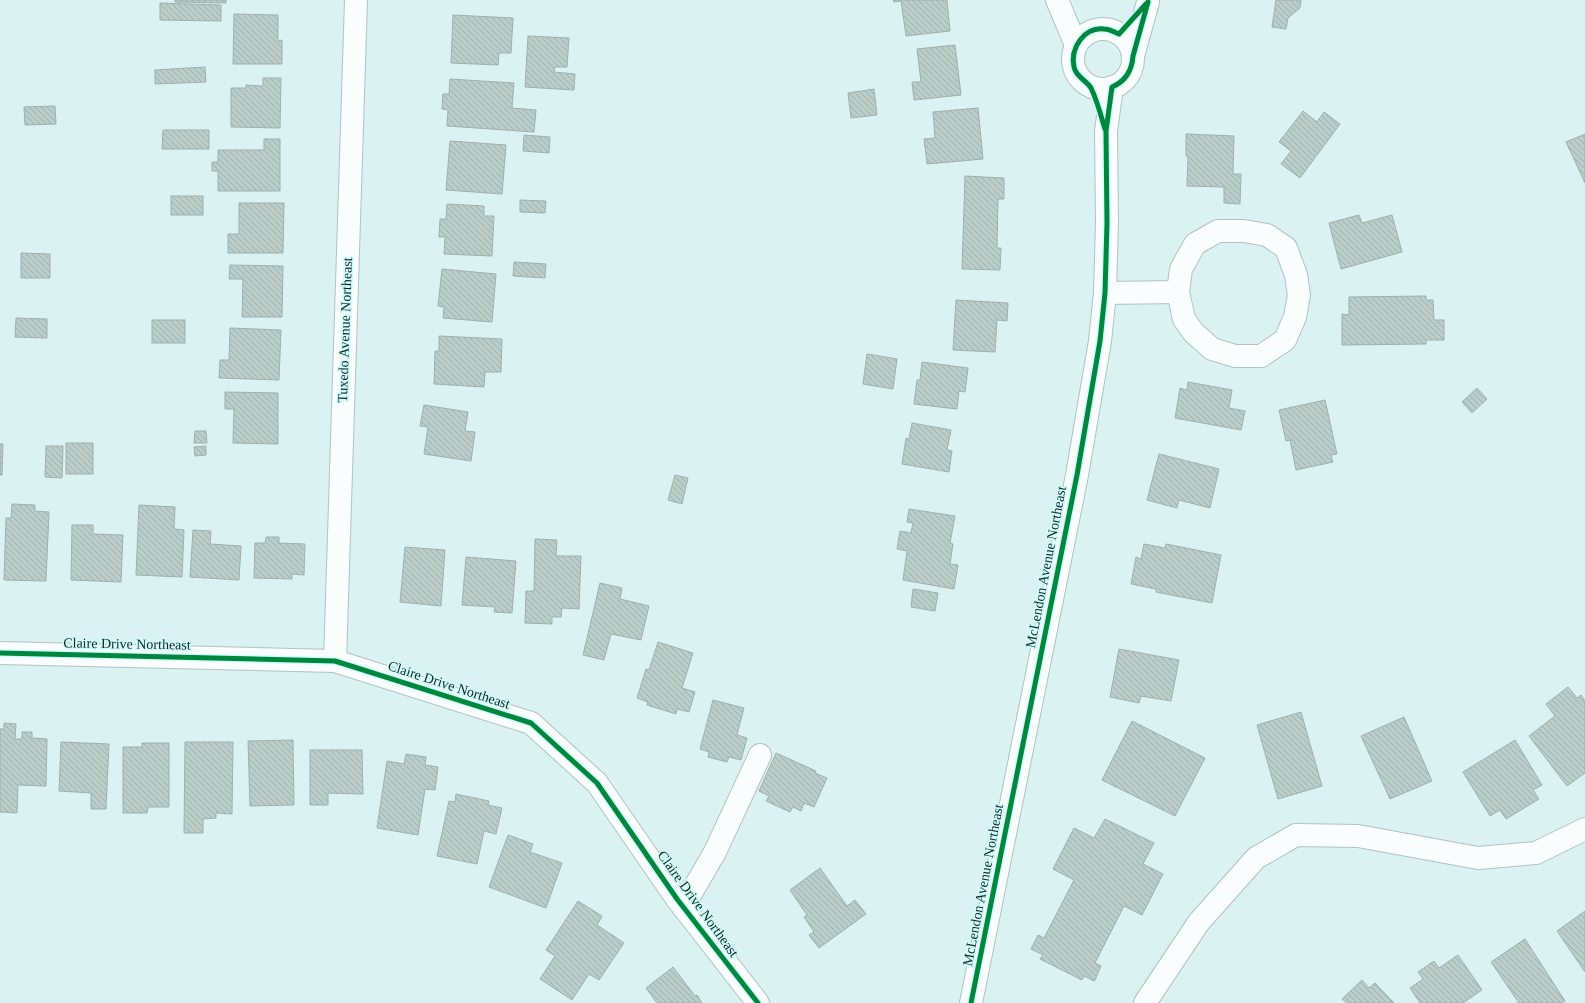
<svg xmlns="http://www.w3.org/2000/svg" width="1585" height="1003" font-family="'Times New Roman',serif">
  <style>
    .building { fill: url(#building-back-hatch); stroke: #9fb1ae }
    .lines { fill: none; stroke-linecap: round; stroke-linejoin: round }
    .minor-casing { stroke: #b0c3c2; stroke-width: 24 }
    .minor { stroke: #f9fdfd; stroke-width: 22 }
    .cycleway-casing { stroke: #cffcfb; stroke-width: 8 }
    .cycleway { stroke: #00873e; stroke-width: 5 }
    .labels { text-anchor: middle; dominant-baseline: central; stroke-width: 3.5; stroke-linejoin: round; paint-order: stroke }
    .street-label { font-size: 14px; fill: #152626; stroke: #cffcfb }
  </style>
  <defs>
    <pattern id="building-back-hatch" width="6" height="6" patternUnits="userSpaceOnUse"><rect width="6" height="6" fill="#bbcdc9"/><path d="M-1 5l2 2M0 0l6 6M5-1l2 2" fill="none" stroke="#a0b0ac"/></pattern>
  </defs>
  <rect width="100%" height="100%" fill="#daf2f1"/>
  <g class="building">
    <path d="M175,0H226V3L175,2Z"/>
    <path d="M893,0H947L950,31L906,36L901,1L894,2Z"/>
    <path d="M1276,0H1301L1300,8L1288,18L1286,29L1272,27Z"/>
    <path d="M160,3L221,5V21L160,20Z"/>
    <path d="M234,14L278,15V41L282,40V64H233Z"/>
    <path d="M453,15L513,18L511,53H499L498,65L451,63Z"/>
    <path d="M528,36L569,38L567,67H555L554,72L575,74L574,90L525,87Z"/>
    <path d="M955,45L961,95L914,100L912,82H921L917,49Z"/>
    <path d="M205,67L206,82L155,84V70Z"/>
    <path d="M263,78H281L280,128L231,127V88H246V85L263,86Z"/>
    <path d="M450,79L514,83L512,108L536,110L534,132L447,126L448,110L442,109L443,94H449Z"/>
    <path d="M874,89L877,115L851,118L848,93Z"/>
    <path d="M55,106L56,124L25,125L24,107Z"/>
    <path d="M978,108L983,159L927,164L924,139L935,138L933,112Z"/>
    <path d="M1303,111L1317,122L1324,112L1340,124L1300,178L1281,164L1291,151L1279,142Z"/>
    <path d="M163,130H209V149H162Z"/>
    <path d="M1186,134L1234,136L1233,174H1241L1240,204L1224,203V187L1187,186L1188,156H1186Z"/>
    <path d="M1585,134V183L1566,142Z"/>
    <path d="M524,135L550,137L549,153L523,151Z"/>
    <path d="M264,139H280V191H218V171H212V162H218V150H264Z"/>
    <path d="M450,141L506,145L502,194L446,190Z"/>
    <path d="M965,176L1004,178V199H998L997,248H1001L1000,270L962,269Z"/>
    <rect x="171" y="196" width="32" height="19"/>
    <path d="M520,200L546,201L545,213L520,212Z"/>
    <path d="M239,203H284L283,253H228V234H239Z"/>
    <path d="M447,204L484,206V216H494L492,256L444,254L445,237H439L440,219H446Z"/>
    <path d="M1359,215L1362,223L1392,215L1402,252L1341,269L1329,223Z"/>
    <path d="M21,253L50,254V278H21Z"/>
    <path d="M514,262L546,264L545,278L513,276Z"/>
    <path d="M230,265L283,266L282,317H242L243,279H229Z"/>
    <path d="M442,269L496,274L492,322L443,318L444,307L438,306Z"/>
    <path d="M1426,296V300H1433L1434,320H1444V340H1426V344L1342,345V314L1349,315V297Z"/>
    <path d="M956,300L1008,303L1007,321L997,320L995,352L953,350Z"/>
    <path d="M16,318L47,319V338L15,337Z"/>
    <rect x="152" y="320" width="33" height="23"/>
    <path d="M230,328L281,330L279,380L219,378L220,360H229Z"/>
    <path d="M439,336L502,339L501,372H485L484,387L434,384L435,351H439Z"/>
    <path d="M867,354L897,359L893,389L863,384Z"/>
    <path d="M922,362L968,368L965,392L959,391L957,409L914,404L917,380H920Z"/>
    <path d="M1188,382L1232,390L1229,408L1245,411L1241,430L1175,418L1180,388L1187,390Z"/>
    <path d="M1477,388L1487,399L1472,413L1462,402Z"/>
    <path d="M225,392L278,393V444L233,443L234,409H225Z"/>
    <path d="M1325,400L1337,454L1331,455L1333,462L1296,470L1290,440L1286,441L1279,410Z"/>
    <path d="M424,405L468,412L465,431L475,432L471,461L424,454L428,427L420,426Z"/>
    <path d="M912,423L951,430L947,450L952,451L949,472L902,464L906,438L909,439Z"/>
    <path d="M195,431H206L207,443H194Z"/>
    <rect x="66" y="443" width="27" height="31"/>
    <path d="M0,444H3L2,475H0Z"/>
    <path d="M46,446H63L62,478L45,477Z"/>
    <path d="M206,446V455L195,456L194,447Z"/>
    <path d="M1159,454L1219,469L1210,508L1179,500L1177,508L1147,500Z"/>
    <path d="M675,475L688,478L682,504L668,500Z"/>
    <path d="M12,504L35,505V511L49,512L46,581L4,580L6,518H11Z"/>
    <path d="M139,505L175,507L174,529L184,530L182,577L136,575Z"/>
    <path d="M909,509L955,516L950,543L953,544L950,564L958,565L954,589L903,580L907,551L897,549L900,531L911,533L913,523L907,522Z"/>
    <path d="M72,525H93V534L123,535L121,582L71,580Z"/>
    <path d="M193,530L211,531L210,544L241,546L239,580L190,577Z"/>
    <path d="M266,537H279V543L305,544L304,575L292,574V579L254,578L255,543H265Z"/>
    <path d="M535,539L557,540L556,556H581L579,609L562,608L561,617H552V624L525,623L526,591H534Z"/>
    <path d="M1144,544L1165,548L1166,544L1221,555L1212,603L1156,592V589L1131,584L1136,557L1141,559Z"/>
    <path d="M405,547L445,550L441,606L400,602Z"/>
    <path d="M466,557L516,561L512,613L494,612L495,607L462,605Z"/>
    <path d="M600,583L622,588L620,599L649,606L641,640L611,634L604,660L583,655Z"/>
    <path d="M913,589L938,593L935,611L911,607Z"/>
    <path d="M658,642L693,653L682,688L695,692L689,712L677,709L676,714L647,705L648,702L637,698L646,669L649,670Z"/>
    <path d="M1119,649L1179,660L1171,701L1141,696L1139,703L1110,697Z"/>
    <path d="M1568,687L1577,698L1581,695L1585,701V773L1567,786L1529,736L1555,716L1546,704Z"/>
    <path d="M713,700L744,708L737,735L747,738L741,760L729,757L727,762L708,757L709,752L700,749Z"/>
    <path d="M1301,712L1322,786L1278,799L1257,725Z"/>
    <path d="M1404,717L1432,781L1390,799L1361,736Z"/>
    <path d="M1132,721L1205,758L1175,816L1102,780Z"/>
    <path d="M4,723L16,724L15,739H22V732H32V738L47,739L46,786L18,785L17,813L0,812V729H4Z"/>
    <path d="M293,740L294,805L250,806L248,741Z"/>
    <path d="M1515,740L1542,785L1533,790L1539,799L1506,819L1500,810L1490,816L1463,772Z"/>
    <path d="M61,742L109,744L106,809H91V793L59,791Z"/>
    <path d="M185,742H233L232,814L216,813V818L203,819V833H184Z"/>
    <path d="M142,743H169V807H148L147,813H123V747H142Z"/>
    <path d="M310,750H362L363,794L328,793V805H310Z"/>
    <path d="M776,753L816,771L815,773L827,778L814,807L804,803L801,811L793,807L790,812L766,801L769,796L759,791Z"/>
    <path d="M406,754L426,757L425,765L438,767L435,790L425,789L418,835L377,828L387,761L404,764Z"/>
    <path d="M456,794L489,801L488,805L502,808L496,834L484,831L477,864L437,856L449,801L455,802Z"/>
    <path d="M1105,819L1154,843L1143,864L1163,874L1142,915L1124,906L1095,963L1101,966L1095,980L1094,981L1084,976L1082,980L1040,959L1043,955L1031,949L1038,935L1044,938L1074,880L1053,869L1074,828L1094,838Z"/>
    <path d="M508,835L533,844L530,852L562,863L546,908L489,887Z"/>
    <path d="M820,868L847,906L855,900L866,914L819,948L809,935L814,932L804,917L807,915L790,890Z"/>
    <path d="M578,901L602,916L597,925L624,943L599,980L589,974L572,1000L540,979L555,956L546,950Z"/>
    <path d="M1585,911V972L1557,931Z"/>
    <path d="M1525,939L1565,1001L1562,1003H1519L1491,962Z"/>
    <path d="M1458,955L1482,990L1463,1003H1420L1410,988L1423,979L1418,972L1434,961L1439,968Z"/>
    <path d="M673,967L695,996L697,995L702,1003H657L646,988Z"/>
    <path d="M1362,980L1369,988L1375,983L1394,1003H1347L1342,999Z"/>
  </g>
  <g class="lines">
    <defs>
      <g id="minor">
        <path d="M1057,0L1076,45"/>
        <circle cx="1103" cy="59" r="30"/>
        <path d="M1133,56L1148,2"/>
        <path d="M1218,231H1244L1267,235L1286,248L1296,275L1299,295L1295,317L1285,340L1261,356H1235L1212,349L1193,332L1184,319L1178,292L1181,269L1195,244Z"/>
        <path d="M1105,293L1178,292"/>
        <path d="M0,653L335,661L531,723L597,783L677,899L758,1003"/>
        <path d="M335,661L356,0"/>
        <path d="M683,907L715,852L760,755"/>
        <path d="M971,1003L1077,475L1100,341L1105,293L1107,223L1106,131L1112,87"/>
        <path d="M1145,1003L1199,922L1256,858L1296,835L1358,836L1478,858L1536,853L1585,829"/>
      </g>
    </defs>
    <use href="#minor" class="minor-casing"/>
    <use href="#minor" class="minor"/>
    <defs>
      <g id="cycleway">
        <path d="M1105,129C1101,116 1097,100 1091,88C1086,80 1076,77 1074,67C1070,48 1084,27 1104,29C1109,29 1115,32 1119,34L1146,4"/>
        <path d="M0,653L335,661L531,723L597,783L677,899L758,1003"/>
        <path d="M971,1003L1077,475L1100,341L1105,293L1107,223L1106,131L1112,87C1126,81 1132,71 1133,56L1148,2"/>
      </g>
    </defs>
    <use href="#cycleway" class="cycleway-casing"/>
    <use href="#cycleway" class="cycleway"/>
  </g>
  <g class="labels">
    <g class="street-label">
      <text transform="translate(345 330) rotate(-88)">Tuxedo Avenue Northeast</text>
      <text transform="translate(1046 567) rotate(-79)">McLendon Avenue Northeast</text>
      <text transform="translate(127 644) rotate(1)">Claire Drive Northeast</text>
      <text transform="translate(449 685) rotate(18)">Claire Drive Northeast</text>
      <text transform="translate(983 885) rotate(-79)">McLendon Avenue Northeast</text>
      <text transform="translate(698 904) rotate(54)">Claire Drive Northeast</text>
    </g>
  </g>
</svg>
